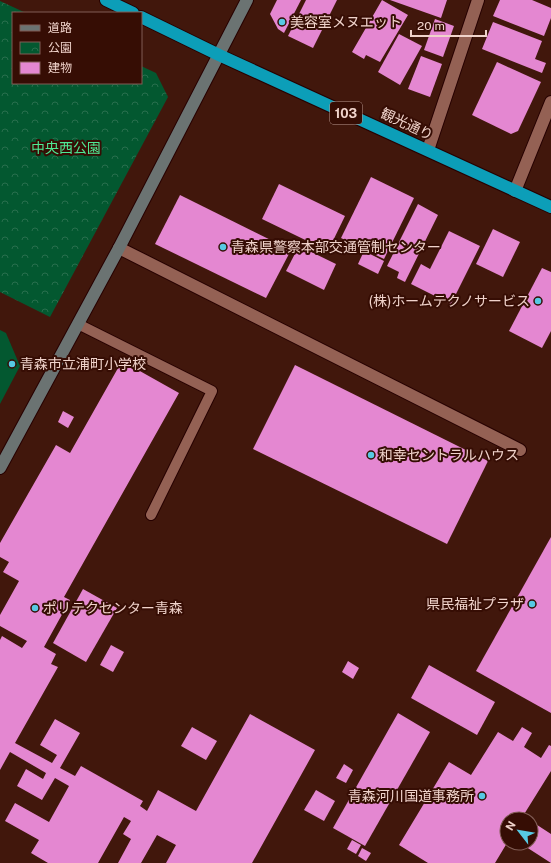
<svg xmlns="http://www.w3.org/2000/svg" width="551" height="863" font-family="'Public Sans','Noto Sans JP',sans-serif">
  <style>
    .park { fill: url(#park-crowns) }
    .pitch { fill: #035830 }
    .building { fill: #e487d1 }
    .lines { fill: none; stroke-linecap: round; stroke-linejoin: round }
    .lane-casing { stroke: #260000; stroke-width: 12 }
    .street-casing { stroke: #260000; stroke-width: 14 }
    .secondary-casing { stroke: #260000; stroke-width: 14 }
    .highway-casing { stroke: #260000; stroke-width: 14 }
    .lane { stroke: #946154; stroke-width: 10 }
    .street { stroke: #946154; stroke-width: 12 }
    .secondary { stroke: #6b7372; stroke-width: 12 }
    .highway { stroke: #0c9eb8; stroke-width: 12 }
    .poi-dot { fill: #57c9e3; stroke: #360d04; stroke-width: 1.5 }
    .labels { text-anchor: middle; dominant-baseline: central; stroke-width: 4; stroke-linejoin: round; paint-order: stroke }
    .shield { fill: #360d04; stroke: #b8988f; stroke-width: 1 }
    .shield-label { font-size: 13px; font-weight: bold; fill: #f0d3cb }
    .poi-label { font-size: 14px; fill: #f0d3cb; stroke: #360d04; text-anchor: start }
    .street-label { font-size: 14px; fill: #f0d3cb; stroke: #360d04 }
    .park-label { font-size: 14px; fill: #4ee894; stroke: #360d04 }
  </style>
  <defs>
    <pattern id="park-crowns" width="20" height="18" patternUnits="userSpaceOnUse"><rect width="20" height="18" fill="#035830"/><path d="M2 6a3 3 0 1 1 6 0M12 15a3 3 0 1 1 6 0" fill="none" stroke="#286f4d"/></pattern>
  </defs>
  <rect width="100%" height="100%" fill="#41170c"/>
  <path class="park" d="M0,1L26,13H13V83H141V66L156,73L168,97L50,317L0,292Z"/>
  <path class="pitch" d="M0,330L6,333L20,366L0,404Z"/>
  <g class="building">
    <path d="M277,0H301L284,33L278,29L270,14Z"/>
    <path d="M306,0H337L313,48L288,36Z"/>
    <path d="M382,0L408,15L380,62L366,55L364,59L352,52Z"/>
    <path d="M390,0H447L441,18Z"/>
    <path d="M500,0H532L551,8V18L544,36L493,16Z"/>
    <path d="M435,19L454,26L443,57L424,50Z"/>
    <path d="M493,22L542,41L535,59L546,63L542,73L482,49Z"/>
    <path d="M399,34L422,46L400,85L378,72Z"/>
    <path d="M421,56L442,64L430,97L408,89Z"/>
    <path d="M497,62L541,82L518,131L511,134L472,115Z"/>
    <path d="M371,177L414,198L384,259L341,238Z"/>
    <path d="M279,184L345,216L328,251L262,219Z"/>
    <path d="M180,195L291,250L266,298L155,244Z"/>
    <path d="M418,204L438,215L405,282L397,278L399,272L387,266Z"/>
    <path d="M493,229L520,242L503,277L476,264Z"/>
    <path d="M449,231L480,246L451,304L411,284L421,264L430,269Z"/>
    <path d="M299,246L336,264L324,290L286,271Z"/>
    <path d="M364,251L384,261L378,274L358,264Z"/>
    <path d="M542,268L551,272V331L542,348L509,331Z"/>
    <path d="M122,361L179,393L64,597L70,600L44,647L56,654L51,664L58,667L15,743L52,763L57,755L40,745L55,719L80,733L60,768L75,776L81,766L143,801L140,806L147,811L158,790L196,811L250,714L315,750L252,863H166L176,845L157,835L141,863H118L131,839L123,834L131,821L124,817L98,863H48L31,853L39,840L5,821L15,803L49,822L69,786L55,778L42,800L17,786L26,769L43,779L46,773L10,752L0,770V640L2,636L22,648L27,641L0,626V615L19,581L3,572L9,562L0,557V543L56,445L70,453Z"/>
    <path d="M295,365L488,461L447,544L253,449Z"/>
    <path d="M63,411L74,417L68,428L58,422Z"/>
    <path d="M551,537V713L476,671Z"/>
    <path d="M83,589L117,608L86,662L53,643Z"/>
    <path d="M111,645L124,652L113,672L100,665Z"/>
    <path d="M348,661L359,668L353,679L342,672Z"/>
    <path d="M429,665L495,702L477,735L411,698Z"/>
    <path d="M398,713L430,732L365,846L333,828Z"/>
    <path d="M192,727L217,741L206,760L181,746Z"/>
    <path d="M522,727L532,733L524,747L541,758L549,745L551,746V771L523,816L528,819H507V843L495,863H428L399,845L449,762L471,775L498,732L513,741Z"/>
    <path d="M344,764L353,770L346,783L336,778Z"/>
    <path d="M316,790L335,801L324,821L304,810Z"/>
    <path d="M531,821L551,834V863L520,843H531Z"/>
    <path d="M352,840L361,845L356,854L347,849Z"/>
    <path d="M362,848L371,853L366,861L358,856Z"/>
  </g>
  <g class="lines">
    <defs>
      <path id="lane" d="M78,324L212,391L151,515"/>
      <g id="street">
        <path d="M428,150L478,0"/>
        <path d="M515,191L551,102"/>
        <path d="M119,248L520,450"/>
      </g>
      <path id="secondary" d="M0,468L119,248L247,0"/>
      <g id="highway">
        <path d="M106,0L133,13"/>
        <path d="M141,17L219,55L551,207"/>
      </g>
    </defs>
    <use href="#lane" class="lane-casing"/>
    <use href="#street" class="street-casing"/>
    <use href="#secondary" class="secondary-casing"/>
    <use href="#highway" class="highway-casing"/>
    <use href="#lane" class="lane"/>
    <use href="#street" class="street"/>
    <use href="#secondary" class="secondary"/>
    <use href="#highway" class="highway"/>
  </g>
  <g class="poi-dot">
    <circle cx="282" cy="22" r="4"/>
    <circle cx="223" cy="247" r="4"/>
    <circle cx="538" cy="301" r="4"/>
    <circle cx="12" cy="364" r="4"/>
    <circle cx="371" cy="455" r="4"/>
    <circle cx="532" cy="604" r="4"/>
    <circle cx="35" cy="608" r="4"/>
    <circle cx="482" cy="796" r="4"/>
  </g>
  <g class="labels">
    <rect class="shield" x="330" y="102" width="32" height="22" rx="3"/>
    <g class="shield-label">
      <text x="346" y="113">103</text>
    </g>
    <g class="poi-label">
      <text x="290" y="22">美容室メヌエット</text>
      <text x="231" y="247">青森県警察本部交通管制センター</text>
      <text x="530" y="301" text-anchor="end">(株)ホームテクノサービス</text>
      <text x="20" y="364">青森市立浦町小学校</text>
      <text x="379" y="455">和幸セントラルハウス</text>
      <text x="524" y="604" text-anchor="end">県民福祉プラザ</text>
      <text x="43" y="608">ポリテクセンター青森</text>
      <text x="474" y="796" text-anchor="end">青森河川国道事務所</text>
    </g>
    <g class="street-label">
      <text transform="translate(407 124) rotate(25)">観光通り</text>
    </g>
    <g class="park-label">
      <text x="66" y="148">中央西公園</text>
    </g>
  </g>
  <rect x="12" y="12" width="130" height="72" fill="#360d04" stroke="#805c54"/>
  <rect x="20" y="25" width="20" height="6" fill="#6b7372" stroke="#805c54"/>
  <text x="48" y="32" font-size="12" fill="#f0d3cb">道路</text>
  <rect x="20" y="42" width="20" height="12" fill="url(#park-crowns)" stroke="#805c54"/>
  <text x="48" y="52" font-size="12" fill="#f0d3cb">公園</text>
  <rect x="20" y="62" width="20" height="12" fill="#e487d1" stroke="#805c54"/>
  <text x="48" y="72" font-size="12" fill="#f0d3cb">建物</text>
  <g transform="translate(519 831) rotate(301)"><circle r="19" fill="#360d04" stroke="#805c54"/>
  <path d="M0-3L7 15L0 10L-7 15Z" fill="#57c9e3"/>
  <text y="-6" font-size="11" font-weight="bold" text-anchor="middle" fill="#f0d3cb">N</text>
  </g>
  <path d="M411 30v6h75v-6" fill="none" stroke="#f0d3cb" stroke-width="2"/>
  <text x="417" y="30" font-size="12" fill="#f0d3cb" stroke="#360d04" stroke-width="3" paint-order="stroke">20 m</text>
</svg>
